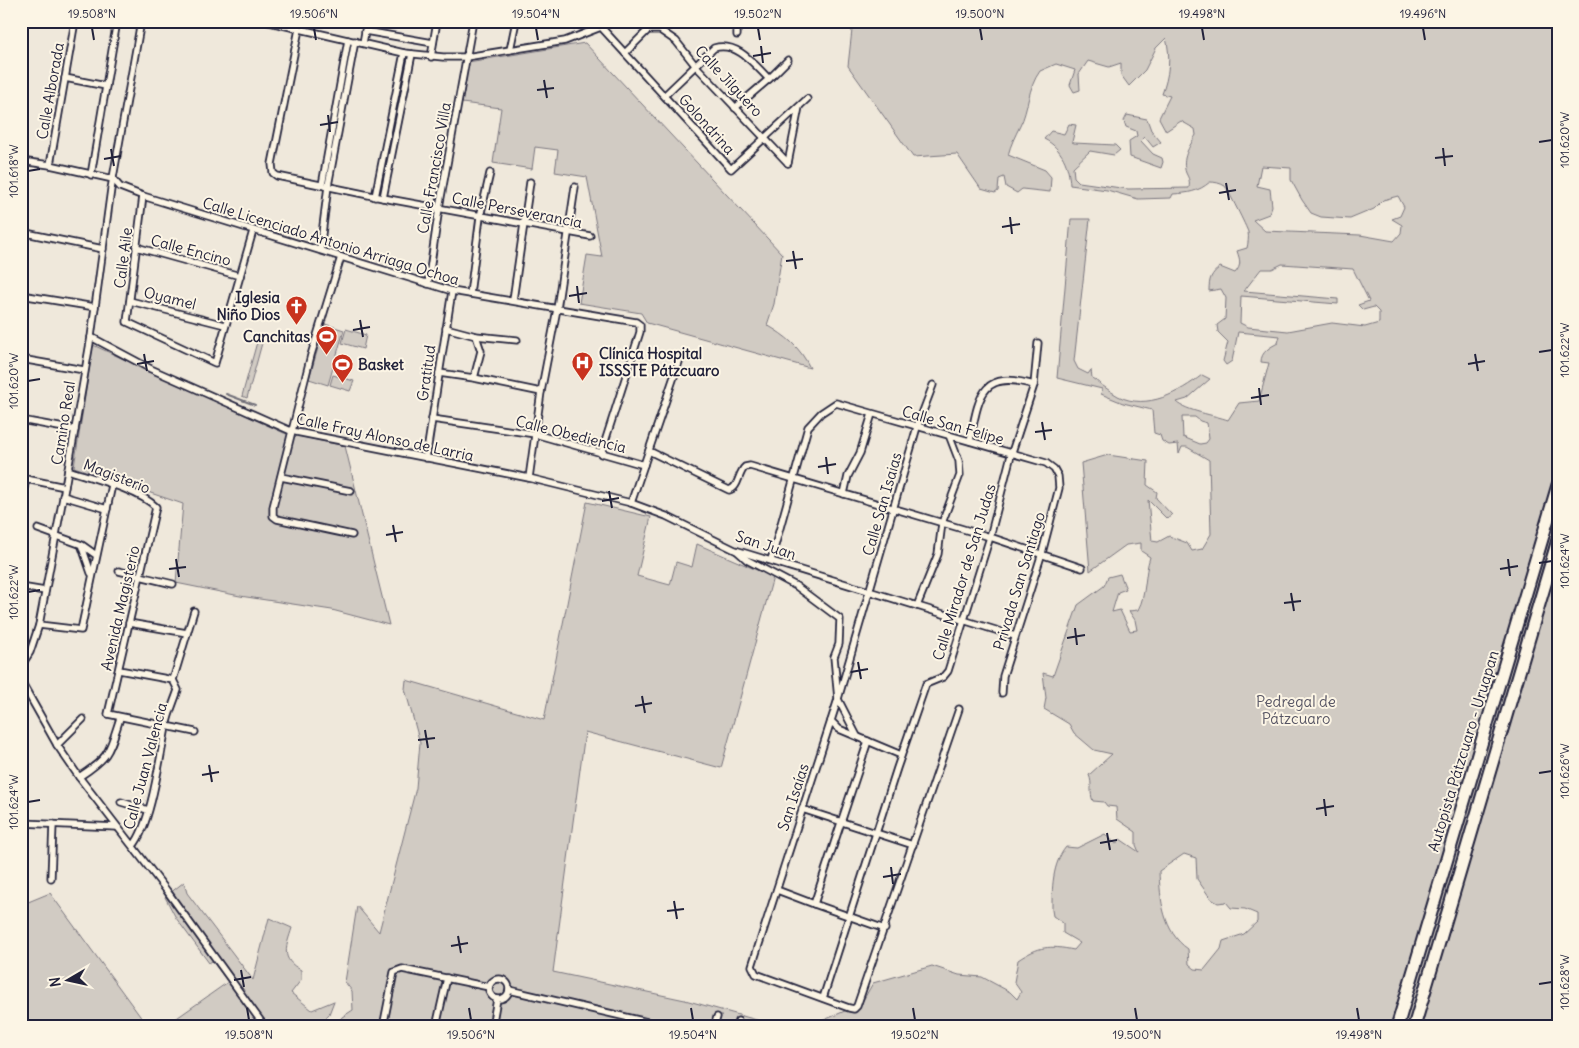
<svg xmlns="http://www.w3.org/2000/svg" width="1579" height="1048" font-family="Delius,sans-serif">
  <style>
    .green { fill: #d1cbc3; stroke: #7a767f; fill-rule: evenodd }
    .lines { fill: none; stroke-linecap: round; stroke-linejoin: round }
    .stream { stroke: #716f79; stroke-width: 2 }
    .street-casing { stroke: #22223b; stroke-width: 9 }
    .highway-casing { stroke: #22223b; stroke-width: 15 }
    .street { stroke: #fcf5e5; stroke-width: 5.5 }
    .highway { stroke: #fcf5e5; stroke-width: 11 }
    .ticks { fill: none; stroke: #22223b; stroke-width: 2 }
    .labels { text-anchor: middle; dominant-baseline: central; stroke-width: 4; stroke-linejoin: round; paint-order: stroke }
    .street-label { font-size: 15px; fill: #22223b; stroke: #fcf5e5 }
    .poi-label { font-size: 15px; font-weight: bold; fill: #22223b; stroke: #fcf5e5; text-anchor: end }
    .park-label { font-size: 15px; fill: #575564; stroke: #fcf5e5 }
    .neatline { fill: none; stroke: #22223b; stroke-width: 2 }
    .ticks-label { font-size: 12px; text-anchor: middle; fill: #22223b }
  </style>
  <rect width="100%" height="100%" fill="#efe8db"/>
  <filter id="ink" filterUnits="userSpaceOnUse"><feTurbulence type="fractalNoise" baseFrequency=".02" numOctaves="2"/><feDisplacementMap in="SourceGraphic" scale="10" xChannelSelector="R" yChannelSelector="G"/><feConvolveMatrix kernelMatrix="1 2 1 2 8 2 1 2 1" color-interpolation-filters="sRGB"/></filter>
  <g filter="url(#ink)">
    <g class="green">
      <path d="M853,21H1558V1027H808L861,1004L873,983L932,966L959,975L982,977L1010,992L1017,999L1021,992L1014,982L1018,960C1039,946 1049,945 1074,950L1080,943L1063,933V923L1053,916L1052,910C1052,889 1052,864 1066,847L1077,848L1105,834L1116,844L1120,839L1139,852L1136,845V832L1117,819L1116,807L1107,806L1104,802L1093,801C1089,792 1093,784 1089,775L1112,754L1094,750L1074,733L1069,724L1044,709L1046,698L1043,673L1053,676L1078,605L1104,586L1108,577L1120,574L1126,589L1118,592L1112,612L1120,610L1130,631L1137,630L1135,620L1129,611L1138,610C1147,593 1144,575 1150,557L1141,551V543L1126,545L1090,571L1081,463L1108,455L1148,461L1147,485L1157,492L1156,498L1172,515L1167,519L1148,500L1152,541L1158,542L1169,536L1187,543L1192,551L1202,549L1211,534L1209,460L1187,447H1182L1179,454L1178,444L1169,445L1162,441L1160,435L1154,433L1152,410L1123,403L1101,394L1102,389L1057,378L1071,219H1090L1074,361L1078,369L1088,374L1091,370L1092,378C1101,384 1109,391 1118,396C1147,411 1180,392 1202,375L1210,379L1187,399L1177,402C1186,411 1214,415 1228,420L1239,403L1259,401L1269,363L1261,362C1261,352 1270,347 1278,343L1280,336L1238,332L1232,361L1226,365L1223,361L1228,342L1218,332L1217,325L1225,319L1226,298L1221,289L1209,291C1209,279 1211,274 1220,267L1235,273C1242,265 1240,260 1237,251L1247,248C1248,243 1249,238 1248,232C1247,228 1227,188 1225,186C1220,183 1215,182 1210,182C1198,192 1188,193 1173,194L1171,198L1138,199L1107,190L1070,185C1069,166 1062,148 1044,139L1051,131L1064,134L1069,124L1076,125L1072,142L1074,143L1115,145L1120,150L1114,155L1090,151L1073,167L1074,177L1079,182L1128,189L1189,188C1190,181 1189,179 1186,173C1181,159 1189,147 1196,135L1195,129L1181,121L1166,131L1159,118L1170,96L1162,94C1169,76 1171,57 1166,38L1156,48L1145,70L1129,86L1121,75V63L1109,67L1088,61L1079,74L1080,90L1074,92L1070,85L1075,70L1056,64L1040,71C1027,89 1029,109 1020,126C1015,136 1011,144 1008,155L1045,170L1051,177L1050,192L1022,189L1017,193L1006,187L1004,177L999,179L998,191L995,193L981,189L957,154L913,157L848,66ZM1261,166L1291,168V180L1302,200L1311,213L1321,217L1350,219L1374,209L1383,200L1398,196L1404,207L1400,216L1392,219L1402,225L1401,233L1394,241L1360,235L1265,231L1253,220L1269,214L1272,206L1270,189L1257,186ZM1282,264L1353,269L1369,301L1358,305L1363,310L1374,307L1379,312V323L1365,327L1332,323L1288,331L1248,327L1240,323L1241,296L1338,304V299L1244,291L1261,269H1272ZM1182,417H1195L1200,421L1207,423L1209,439L1206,443L1200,444L1183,437ZM1184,854L1196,858L1197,879L1211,899L1218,903L1226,902L1231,908L1245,909L1257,914V922L1244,934L1223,941L1221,949L1204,970L1195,969L1189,964L1188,949C1163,932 1160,899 1159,871Z"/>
      <path d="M585,43L782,254L774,304L767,325C786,336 800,347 810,368L647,323L641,313L579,303L587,255L602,257L587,177L555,172L558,150L535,147L532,169L493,163L501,108L462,103L468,62Z"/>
      <path d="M1127,115L1147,119L1151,130L1161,142L1153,147L1145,137L1141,141L1153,154L1162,158L1163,162L1161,168L1130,157L1129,141L1137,136L1136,131L1126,127L1124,121Z"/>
      <path d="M325,324L344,330L328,385L309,379Z"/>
      <path d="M346,329L366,335L363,349L342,343Z"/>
      <path d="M257,342L262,343L247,398L242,396Z"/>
      <path d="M93,345L284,433L345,446L389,625L332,610L240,596L176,583L183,504L74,467Z"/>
      <path d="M333,375L354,381L350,391L330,385Z"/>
      <path d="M587,502L651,517L637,576L670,585L676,562L692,567L697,544L773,577L721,768L585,732L553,972L685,1000L782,1027H335L342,1017L353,1010L352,991L345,982L357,906L379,932L416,788L420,743L405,689L406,680L544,720Z"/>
      <path d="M184,882L187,893L253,980L269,918L292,928C286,947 280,959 301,970V980L291,993L312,1010L334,1001L329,1014L317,1027H164L228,982L212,961L209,963L176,918L165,897Z"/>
      <path d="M50,893L148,1027H21V905Z"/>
    </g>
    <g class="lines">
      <path class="stream" d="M226,394L255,405"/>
      <defs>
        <g id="street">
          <path d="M265,21L404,53L443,57H466L565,41L601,27L608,21"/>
          <path d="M737,21V35"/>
          <path d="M601,27L731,169L807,99"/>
          <path d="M299,29L272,164L273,173L277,176L383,198L590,236"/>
          <path d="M365,31L433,43"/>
          <path d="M363,43L367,21"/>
          <path d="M510,50L516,21"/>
          <path d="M625,53L648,30H660L676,41L695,65L788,163"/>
          <path d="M431,57L437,21"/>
          <path d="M65,78L106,86"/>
          <path d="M665,95L714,48C737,41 754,64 769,79"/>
          <path d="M735,108L769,79L788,60"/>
          <path d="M21,161L50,165L113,179L120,187L143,196L452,291L636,322L640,325V332L601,454"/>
          <path d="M788,163L799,107"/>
          <path d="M50,165L75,21"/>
          <path d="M21,172L23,161"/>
          <path d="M91,175L117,21"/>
          <path d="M322,185L348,40"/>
          <path d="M143,196L127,322L215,363L253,231"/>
          <path d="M375,197L404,53"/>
          <path d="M383,198L412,54"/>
          <path d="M21,232L103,249"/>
          <path d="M136,247L240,276"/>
          <path d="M320,250L328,186L355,41"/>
          <path d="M341,257L311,355L273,507V516L277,519L352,535"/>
          <path d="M428,284L439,208L473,21"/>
          <path d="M470,294L480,217L490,173"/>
          <path d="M21,295L95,307"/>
          <path d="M513,300L530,182"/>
          <path d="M130,301L225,325"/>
          <path d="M446,328L476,336L481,351L474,378"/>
          <path d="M476,336L517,340"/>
          <path d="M91,337L151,369L291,431L529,478L631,503L666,516L735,550L1015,636"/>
          <path d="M21,359L84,370"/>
          <path d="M439,373L474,378L541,392"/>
          <path d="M933,385L917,427L838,699L752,966L756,974L849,1008L854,1009L857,1006L959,709"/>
          <path d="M432,419L535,434L644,465"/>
          <path d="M21,420L75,430"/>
          <path d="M970,441C979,396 981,369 1034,385"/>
          <path d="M649,451L729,490C739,488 738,473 745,467L750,466L990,537L1082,568"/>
          <path d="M426,458L452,291"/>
          <path d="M68,470C92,478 139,490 156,507L108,714L195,732"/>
          <path d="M281,477L351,491"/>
          <path d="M21,478L65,487"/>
          <path d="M529,478L541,392L557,309L575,187"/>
          <path d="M844,494L848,476L860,453L872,414"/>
          <path d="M63,496L107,509"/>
          <path d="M21,502L26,479"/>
          <path d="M631,503L681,356"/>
          <path d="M38,529L82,545L96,555"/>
          <path d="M82,547L91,573"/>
          <path d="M737,551L747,560L796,586L840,619L839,644L834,657L838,699L857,736"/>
          <path d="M771,560L808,427L821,413L836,403L1046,463L1054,469L1058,476L1059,488L1042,553L1003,676L1002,693"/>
          <path d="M119,571L173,584"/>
          <path d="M21,587L45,591"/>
          <path d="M917,606L938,554L942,523L960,475L959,461L949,435"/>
          <path d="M129,623L187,633"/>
          <path d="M39,625L81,630L112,485"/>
          <path d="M21,666L30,652L39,625L65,487L91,337L111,189L141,21"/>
          <path d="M119,670L173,680"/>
          <path d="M21,681L57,745L79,777L167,891L265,1027"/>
          <path d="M831,721L839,729L901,755"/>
          <path d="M57,745L83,719"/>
          <path d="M79,777C110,757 109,752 120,718"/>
          <path d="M121,802L148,810"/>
          <path d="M802,809L913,845"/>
          <path d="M21,823L117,827"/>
          <path d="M133,846C151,825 160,757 166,727C168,715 174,702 178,690L173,680L194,611"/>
          <path d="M51,878L53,824"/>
          <path d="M777,890L814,904L868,741"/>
          <path d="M814,904L885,929"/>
          <circle cx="499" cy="989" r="10"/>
          <path d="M509,990L669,1027"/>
          <path d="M823,998L897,768L926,684L943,677L948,671L990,537L1011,455L1034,385L1038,343"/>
          <path d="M383,1027L394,972L402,969L489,987"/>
          <path d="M436,1027L447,978"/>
          <path d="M492,1027L497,999"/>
          <path d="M714,1027L717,1017"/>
          <path d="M736,1027L738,1021"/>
        </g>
        <g id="highway">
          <path d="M1397,1027L1558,485"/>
          <path d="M1414,1027L1558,540"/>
        </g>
      </defs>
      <use href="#street" class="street-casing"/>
      <use href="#highway" class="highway-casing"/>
      <use href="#street" class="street"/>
      <use href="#highway" class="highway"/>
    </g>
  </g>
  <path class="ticks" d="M92,28L94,40M314,28L316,40M536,28L538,40M758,28L760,40M980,28L982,40M1202,28L1204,40M1423,28L1425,40M761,46L763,63M753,56L771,53M544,80L547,98M537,90L554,88M328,115L330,132M320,125L338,122M1539,142L1552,140M1443,148L1445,166M111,149L114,166M1435,158L1453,156M104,159L121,156M28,171L40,169M1226,183L1229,200M1219,193L1236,190M1010,217L1012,234M1002,227L1020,224M793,251L796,269M786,261L803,259M577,286L579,303M569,296L587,293M360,320L363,337M353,330L370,327M1539,352L1552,350M144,354L147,371M1475,354L1478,371M137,364L154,361M1468,364L1485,361M28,381L40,379M1259,388L1261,405M1251,398L1269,395M1042,422L1045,440M1035,432L1052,430M826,457L828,474M818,467L836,464M609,491L612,508M602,501L619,498M393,525L396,542M386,535L403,532M176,559L179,577M1508,559L1510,576M1539,563L1552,561M169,569L186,567M1500,569L1518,566M28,592L40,590M1291,593L1294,611M1284,603L1301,601M1075,628L1077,645M1067,638L1085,635M858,662L861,679M851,672L868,669M642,696L645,713M635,706L652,703M425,730L428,748M418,740L435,738M209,765L212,782M1539,773L1552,771M202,775L219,772M1324,799L1326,816M28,802L40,800M1316,809L1334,806M1107,833L1110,850M1100,843L1117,840M891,867L893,884M883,877L901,874M674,901L677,919M667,911L684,909M458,936L461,953M451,946L468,943M241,970L244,987M234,980L251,977M1539,984L1552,982M247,1008L249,1020M469,1008L471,1020M691,1008L693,1020M913,1008L915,1020M1135,1008L1137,1020M1357,1008L1359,1020"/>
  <defs>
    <symbol id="church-pin" viewBox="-11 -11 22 30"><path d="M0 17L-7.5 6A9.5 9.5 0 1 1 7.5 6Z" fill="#c8321e" stroke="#fcf5e5"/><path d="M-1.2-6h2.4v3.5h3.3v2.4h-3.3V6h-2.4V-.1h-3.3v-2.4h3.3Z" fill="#fff"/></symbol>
    <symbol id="stadium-pin" viewBox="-11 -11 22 30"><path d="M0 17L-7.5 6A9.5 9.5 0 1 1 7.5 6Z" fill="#c8321e" stroke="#fcf5e5"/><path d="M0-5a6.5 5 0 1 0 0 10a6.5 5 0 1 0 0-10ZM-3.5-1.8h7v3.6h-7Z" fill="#fff"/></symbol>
    <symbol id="hospital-pin" viewBox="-11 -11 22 30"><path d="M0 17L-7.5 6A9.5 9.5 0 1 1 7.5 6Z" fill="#c8321e" stroke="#fcf5e5"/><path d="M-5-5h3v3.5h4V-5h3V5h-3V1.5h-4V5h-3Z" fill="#fff"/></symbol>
  </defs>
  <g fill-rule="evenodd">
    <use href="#church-pin" x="284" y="294" width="25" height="34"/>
    <use href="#stadium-pin" x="314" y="324" width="25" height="34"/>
    <use href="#hospital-pin" x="570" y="350" width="25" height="34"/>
    <use href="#stadium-pin" x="330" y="352" width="25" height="34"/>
  </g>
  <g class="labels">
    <g class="street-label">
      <text transform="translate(729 81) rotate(47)">Calle Jilguero</text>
      <text transform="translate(50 91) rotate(-80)">Calle Alborada</text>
      <text transform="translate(707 124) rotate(48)">Golondrina</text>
      <text transform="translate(434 168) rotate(-80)">Calle Francisco Villa</text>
      <text transform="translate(517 210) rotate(11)">Calle Perseverancia</text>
      <text transform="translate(331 241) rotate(17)">Calle Licenciado Antonio Arriaga Ochoa</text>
      <text transform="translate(191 250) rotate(15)">Calle Encino</text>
      <text transform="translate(123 258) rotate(-83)">Calle Aile</text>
      <text transform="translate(170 298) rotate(14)">Oyamel</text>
      <text transform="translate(426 373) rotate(-82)">Gratitud</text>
      <text transform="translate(63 423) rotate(-81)">Camino Real</text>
      <text transform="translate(953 425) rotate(16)">Calle San Felipe</text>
      <text transform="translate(571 434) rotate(14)">Calle Obediencia</text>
      <text transform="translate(385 437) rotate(12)">Calle Fray Alonso de Larria</text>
      <text transform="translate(117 476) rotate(21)">Magisterio</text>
      <text transform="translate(882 504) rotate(-74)">Calle San Isaias</text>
      <text transform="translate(766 545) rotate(18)">San Juan</text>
      <text transform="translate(964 572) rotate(-73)">Calle Mirador de San Judas</text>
      <text transform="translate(1019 581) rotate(-73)">Privada San Santiago</text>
      <text transform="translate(120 608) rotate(-77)">Avenida Magisterio</text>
      <text transform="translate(1463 751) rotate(-73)">Autopista Pátzcuaro - Uruapan</text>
      <text transform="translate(145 766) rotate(-75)">Calle Juan Valencia</text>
      <text transform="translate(793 797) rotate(-72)">San Isaías</text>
    </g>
    <g class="poi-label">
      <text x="280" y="297">Iglesia<tspan x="280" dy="17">Niño Dios</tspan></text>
      <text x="310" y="336">Canchitas</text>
      <text x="599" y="353" text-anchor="start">Clínica Hospital<tspan x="599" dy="17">ISSSTE Pátzcuaro</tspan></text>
      <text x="358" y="364" text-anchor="start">Basket</text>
    </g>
    <g class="park-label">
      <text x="1296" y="701">Pedregal de<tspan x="1296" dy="17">Pátzcuaro</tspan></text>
    </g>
  </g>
  <rect width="1579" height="1048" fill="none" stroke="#fcf5e5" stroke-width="55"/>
  <g transform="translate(68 980) rotate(261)" stroke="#fcf5e5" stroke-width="4" paint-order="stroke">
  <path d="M0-4L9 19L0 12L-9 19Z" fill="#22223b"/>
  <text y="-8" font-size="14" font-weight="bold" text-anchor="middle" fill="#22223b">N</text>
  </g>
  <rect x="28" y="28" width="1524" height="992" class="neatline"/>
  <g class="ticks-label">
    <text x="92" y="18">19.508°N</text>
    <text x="314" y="18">19.506°N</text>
    <text x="536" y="18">19.504°N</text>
    <text x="758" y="18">19.502°N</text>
    <text x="980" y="18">19.500°N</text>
    <text x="1202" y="18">19.498°N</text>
    <text x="1423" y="18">19.496°N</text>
    <text transform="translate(1565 140) rotate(-90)" y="4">101.620°W</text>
    <text transform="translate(14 171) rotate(-90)" y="4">101.618°W</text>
    <text transform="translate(1565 350) rotate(-90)" y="4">101.622°W</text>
    <text transform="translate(14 381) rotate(-90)" y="4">101.620°W</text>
    <text transform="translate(1565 561) rotate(-90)" y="4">101.624°W</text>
    <text transform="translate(14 592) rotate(-90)" y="4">101.622°W</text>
    <text transform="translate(1565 771) rotate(-90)" y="4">101.626°W</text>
    <text transform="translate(14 802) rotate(-90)" y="4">101.624°W</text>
    <text transform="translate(1565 982) rotate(-90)" y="4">101.628°W</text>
    <text x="249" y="1039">19.508°N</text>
    <text x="471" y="1039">19.506°N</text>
    <text x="693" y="1039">19.504°N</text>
    <text x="915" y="1039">19.502°N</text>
    <text x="1137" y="1039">19.500°N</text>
    <text x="1359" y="1039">19.498°N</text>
  </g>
</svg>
